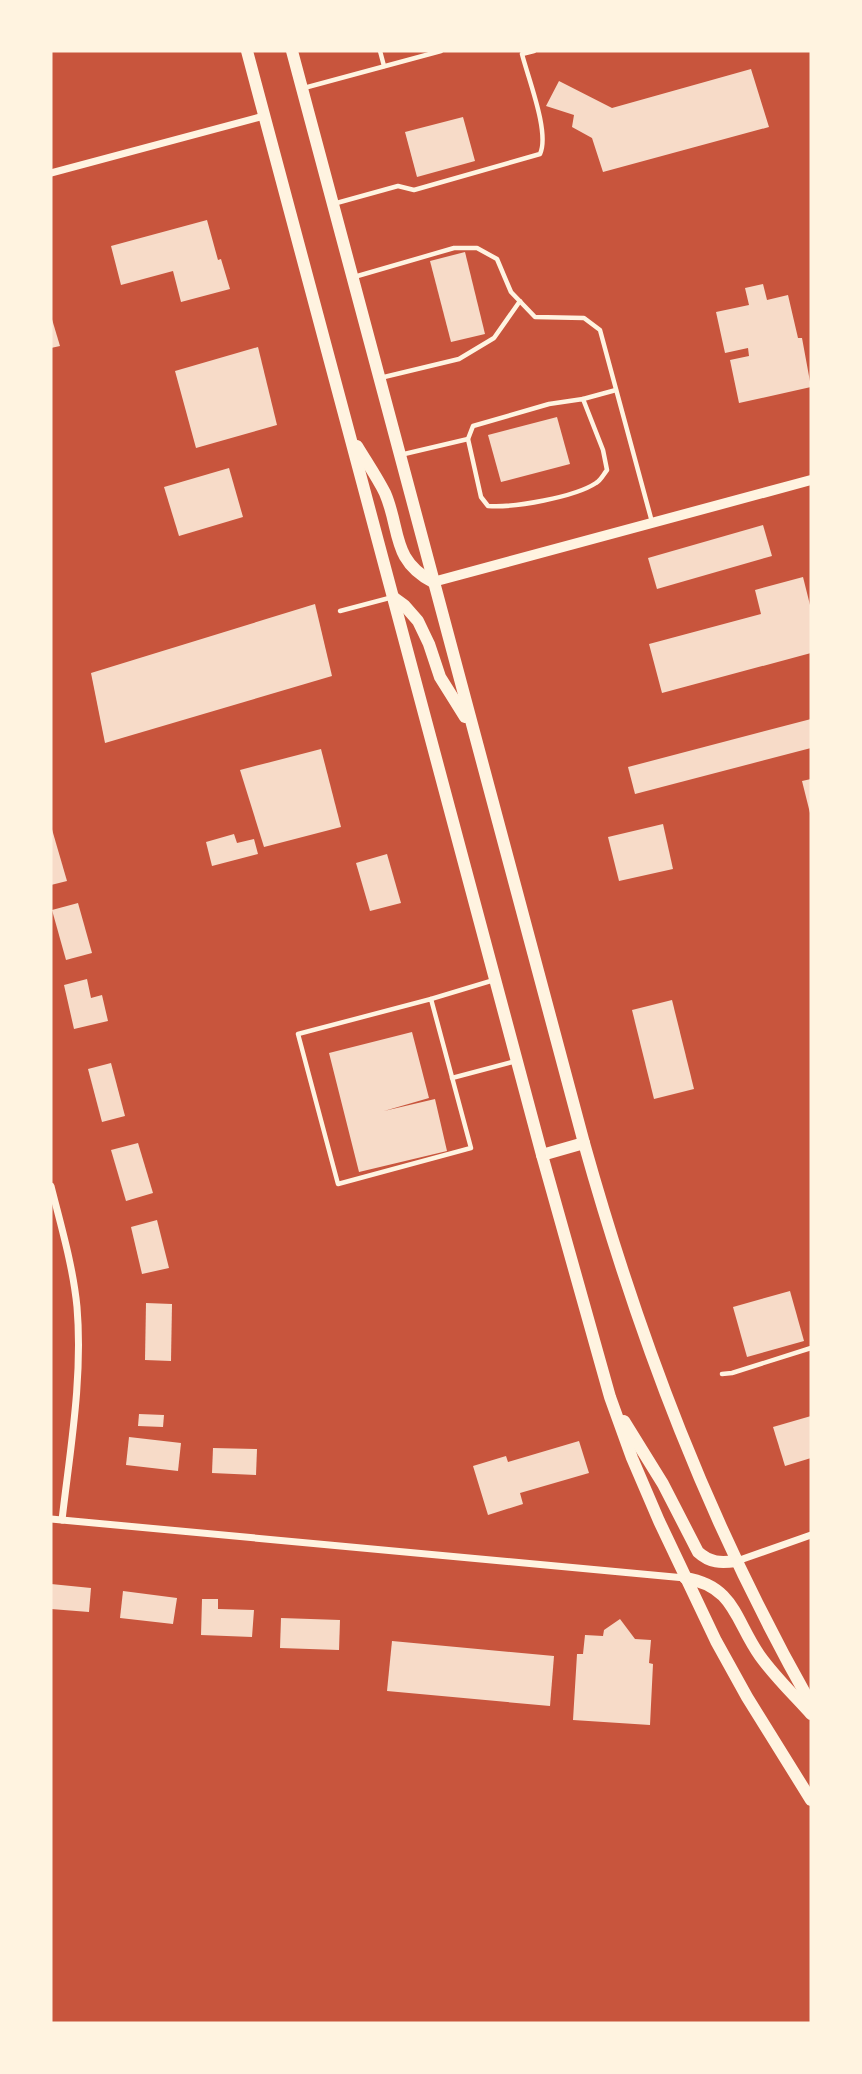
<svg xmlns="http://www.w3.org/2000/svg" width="862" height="2074" font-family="'Titillium Web',sans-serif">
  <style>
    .building { fill: #f7dbc8 }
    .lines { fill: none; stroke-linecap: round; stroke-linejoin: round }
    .service { stroke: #fff3e0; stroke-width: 4.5 }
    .minor { stroke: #fff3e0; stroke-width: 7 }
    .tertiary { stroke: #fff3e0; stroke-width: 10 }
    .primary { stroke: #fff3e0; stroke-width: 12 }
  </style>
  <rect width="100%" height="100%" fill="#c8553d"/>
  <g class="building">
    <path d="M751,69L769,127L603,172L592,138L572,127L574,115L546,106L559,81L612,108Z"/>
    <path d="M463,117L475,161L417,177L405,132Z"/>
    <path d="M207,220L218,260L221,259L230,289L181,302L173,271L121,285L111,246Z"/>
    <path d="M465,252L485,334L451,342L430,261Z"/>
    <path d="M763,284L767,300L788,295L798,338H802L811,387L739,403L730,360L749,356L748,348L725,353L716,312L749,305L745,288Z"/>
    <path d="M51,316L60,346L51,348Z"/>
    <path d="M258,347L277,425L196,448L175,371Z"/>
    <path d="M557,417L570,464L501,482L488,435Z"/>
    <path d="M229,468L243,517L179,536L164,487Z"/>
    <path d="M763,525L772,556L657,589L648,558Z"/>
    <path d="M803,577L811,609V653L662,693L649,644L761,614L755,590Z"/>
    <path d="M315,604L332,676L105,743L91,673Z"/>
    <path d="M811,719V748L635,794L628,767Z"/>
    <path d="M321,749L341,827L264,847L240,770Z"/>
    <path d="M811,779V813H810L802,781Z"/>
    <path d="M663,824L673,869L619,881L608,837Z"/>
    <path d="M51,826L67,881L51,885Z"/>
    <path d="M234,834L237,843L254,839L258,854L212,866L206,842Z"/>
    <path d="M387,854L401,903L370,911L356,863Z"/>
    <path d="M78,903L92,953L66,960L52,910Z"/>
    <path d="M87,979L91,998L102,995L108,1021L74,1029L64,985Z"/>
    <path d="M672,1000L694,1089L654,1099L632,1010Z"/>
    <path d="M412,1032L429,1098L384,1111L435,1099L447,1151L359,1172L329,1053Z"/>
    <path d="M111,1063L125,1116L102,1122L88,1069Z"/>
    <path d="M138,1143L153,1193L126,1201L111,1150Z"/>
    <path d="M157,1220L169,1268L142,1274L131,1227Z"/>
    <path d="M790,1291L804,1341L747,1357L733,1307Z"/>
    <path d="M146,1303L172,1304L171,1361L145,1360Z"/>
    <path d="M139,1414L164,1415L163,1427L138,1426Z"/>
    <path d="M811,1416V1458L785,1466L773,1427Z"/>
    <path d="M129,1437L181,1443L178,1471L126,1465Z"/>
    <path d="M579,1441L589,1473L520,1493L523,1504L488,1515L473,1466L506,1456L508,1462Z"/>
    <path d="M213,1448L257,1449L256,1475L212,1473Z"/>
    <path d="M51,1584L91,1588L89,1612L51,1609Z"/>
    <path d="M123,1591L177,1598L173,1624L120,1618Z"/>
    <path d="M202,1599H218V1609L254,1610L252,1637L201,1635Z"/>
    <path d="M281,1618L340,1620L339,1650L280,1648Z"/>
    <path d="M620,1619L635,1639L651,1640L649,1663L653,1664L650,1725L573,1720L577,1654H583L585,1635L603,1636L604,1630Z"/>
    <path d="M392,1641L554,1656L550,1706L387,1691Z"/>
  </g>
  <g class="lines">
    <g class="service">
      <path d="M380,51L384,66"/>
      <path d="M304,88L441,51"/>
      <path d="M333,204L398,186L414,190L540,154C550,133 528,78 522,54L534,51"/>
      <path d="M354,277L454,248H477L497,259L511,292L535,317L584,318L600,330L652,522"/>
      <path d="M380,378L459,359L494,338L520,301"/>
      <path d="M583,399L603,450L607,470C603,475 601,480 596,483C575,497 514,508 488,506L481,497L468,439L473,426L549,404Z"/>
      <path d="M583,399L616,390"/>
      <path d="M400,455L468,439"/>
      <path d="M340,611L393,597"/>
      <path d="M431,999L471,1148L338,1184L298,1034Z"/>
      <path d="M431,999L494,980"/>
      <path d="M452,1078L516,1061"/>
      <path d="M722,1374L732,1373L811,1348"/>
    </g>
    <g class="minor">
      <path d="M51,173L264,116"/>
      <path d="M51,1186C61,1226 73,1266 77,1307C83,1378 70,1450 62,1520"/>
      <path d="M51,1519L685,1578"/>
      <path d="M737,1561L811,1535"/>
    </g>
    <path class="tertiary" d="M433,582L811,480"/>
    <g class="primary">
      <path d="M247,51L542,1155L610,1397L632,1458L659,1521L716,1641L747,1697L811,1800"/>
      <path d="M292,51L584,1143C640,1342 709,1524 811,1704"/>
      <path d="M357,446C366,461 377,477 385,493C401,530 391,560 433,582"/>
      <path d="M393,597L404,605L418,621L429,644L440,677L465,717"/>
      <path d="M542,1155L584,1143"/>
      <path d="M624,1421L663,1484L698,1552C710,1563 721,1563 736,1561"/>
      <path d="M685,1578C735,1586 735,1621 760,1656C775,1677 794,1695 811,1714"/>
    </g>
  </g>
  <rect width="862" height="2074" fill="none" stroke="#fff3e0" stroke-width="105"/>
</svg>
